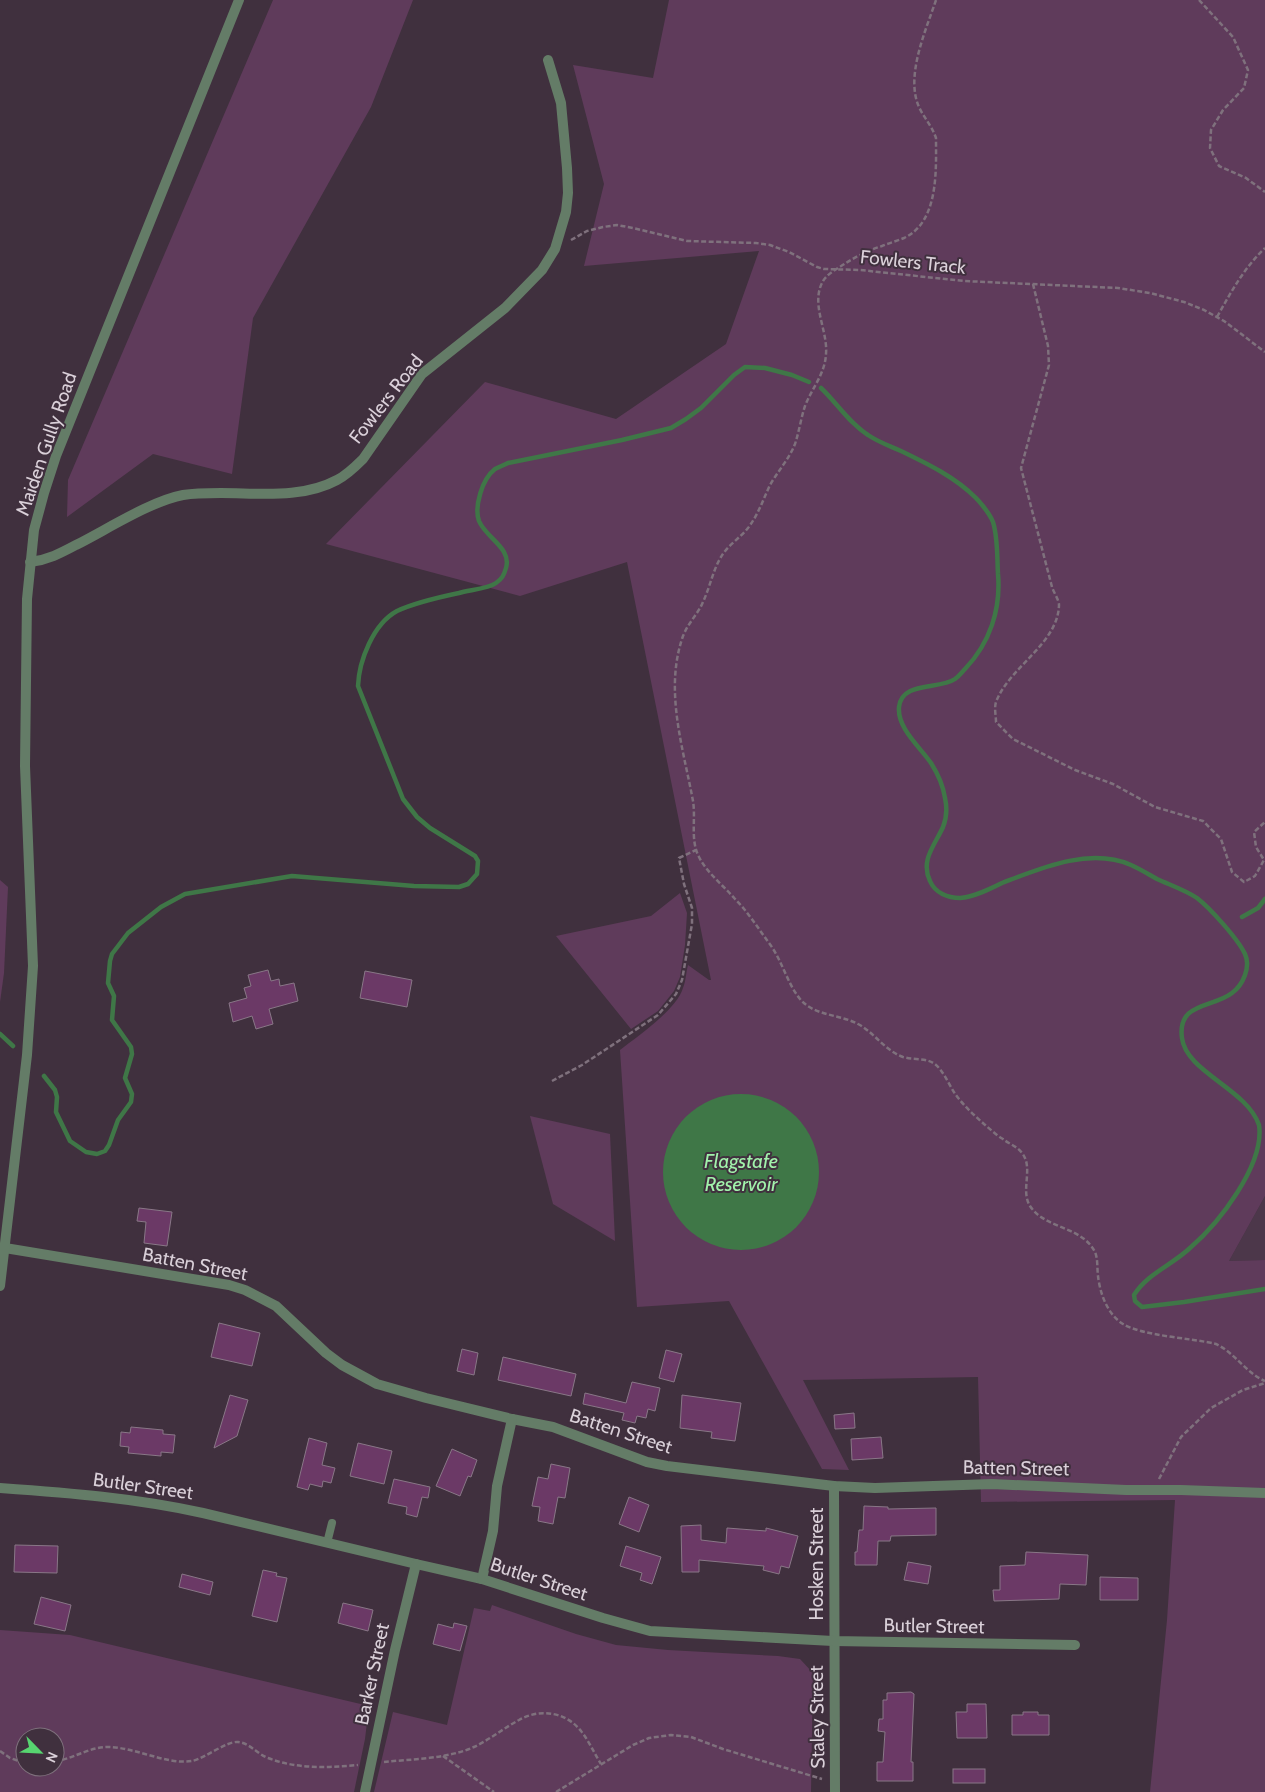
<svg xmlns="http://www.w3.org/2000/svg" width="1265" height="1792" font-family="Cabin,sans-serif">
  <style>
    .built { fill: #4c374a }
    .green { fill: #5f3b5b; fill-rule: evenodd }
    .water { fill: #3f7747 }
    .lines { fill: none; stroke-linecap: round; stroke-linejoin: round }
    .stream { stroke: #3f7747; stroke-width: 4.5 }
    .building { fill: #6b3966; stroke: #897787 }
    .path { stroke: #7f717d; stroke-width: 2.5; stroke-dasharray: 5 2.5; stroke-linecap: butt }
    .service { stroke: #647c67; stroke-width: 8 }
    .minor { stroke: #647c67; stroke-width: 10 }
    .tertiary { stroke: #647c67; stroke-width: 10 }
    .labels { text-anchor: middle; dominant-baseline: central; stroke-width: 4; stroke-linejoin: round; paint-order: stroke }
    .street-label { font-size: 19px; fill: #dad0d9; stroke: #40303e }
    .water-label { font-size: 20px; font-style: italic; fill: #a1f2ab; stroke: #40303e }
  </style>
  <rect width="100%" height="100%" fill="#40303e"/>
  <path class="built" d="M1265,1196V1260L1229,1261Z"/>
  <g class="green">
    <path d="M273,0H413L371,107L253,318L232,474L153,454L67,517L68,480Z"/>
    <path d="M669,0H1265V1196L1229,1261L1265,1260V1792H1150L1167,1620L1175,1500L981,1502L978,1377L803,1380L849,1470L822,1469L729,1301L637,1307L620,1050C638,1036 677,1009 683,988C686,981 686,972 688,965L709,980H711L627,562L520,596L326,544L485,382L616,419L726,344L759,251L584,266L604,184L573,65L653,78Z"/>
    <path d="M0,880L8,887L4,973L0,1002Z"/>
    <path d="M680,893L687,913L685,945L680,977L674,991L658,1011L631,1029L556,936L651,916Z"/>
    <path d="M530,1116L610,1134L615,1241L553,1204Z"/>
    <path d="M492,1605L576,1634L616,1645L668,1650L778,1656L800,1659L813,1673L811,1792H374L393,1712L447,1725L474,1608L490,1611Z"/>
    <path d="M0,1630L70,1635L369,1706L365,1739L354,1792H0ZM25,1737H55V1767H25Z"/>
  </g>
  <circle class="water" cx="741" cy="1172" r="78"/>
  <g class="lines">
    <g class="stream">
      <path d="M821,388C837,403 849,423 868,435C878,442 890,446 901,451C928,464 955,477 976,498C983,506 989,512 993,522C998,538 997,558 998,574C1001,609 990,643 965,669C962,672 959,676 955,679C939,690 902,681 899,707C897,728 920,747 931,763C938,774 943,785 945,798C947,807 947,817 943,827C935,845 920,860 930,881C935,893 948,898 960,898C974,897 990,889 1002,883C1041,868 1090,847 1131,865C1140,869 1148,874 1157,879C1170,885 1185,890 1197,898C1210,908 1238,939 1245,954C1251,967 1243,985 1232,993C1213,1008 1177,1002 1182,1038C1186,1072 1247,1089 1259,1125C1265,1165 1218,1224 1190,1248C1172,1265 1147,1274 1134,1295L1135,1301L1142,1307L1184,1302L1265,1289"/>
      <path d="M1242,917L1258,908L1265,899"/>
      <path d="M0,1034L13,1046"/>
      <path d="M44,1076L55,1090L57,1097L56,1112L70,1141L86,1152L97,1154L105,1151L109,1145L118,1120L131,1102L132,1094L125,1078L132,1054L131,1047L112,1020L114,996L108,983L110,961L112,954L128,933L161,907L185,894L292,876L414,886L459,887L468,884L477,874L478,861L475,856L430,828L417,817L403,799L358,686C359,661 373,624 397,611C414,603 440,597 459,593C468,590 488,589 496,583C502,579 504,575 506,568C512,548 486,538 479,521C474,507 482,479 495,469C499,467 504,465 508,463L622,440L671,428L686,419L701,408L734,375L745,367L765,368L792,375L809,382"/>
    </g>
  </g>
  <g class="building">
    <path d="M268,970L271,981L279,979L280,986L294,983L298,1001L269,1009L273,1024L256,1029L252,1016L233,1022L229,1003L247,998L244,988L251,986L248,975Z"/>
    <path d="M365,971L412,980L407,1007L360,998Z"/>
    <path d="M139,1208L172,1212L167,1246L144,1243L146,1222L137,1221Z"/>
    <path d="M219,1323L260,1333L252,1366L211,1357Z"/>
    <path d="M462,1349L478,1353L474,1375L457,1371Z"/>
    <path d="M666,1350L682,1354L674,1382L659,1378Z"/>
    <path d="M503,1357L576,1374L571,1396L498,1380Z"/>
    <path d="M632,1382L660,1388L655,1411L648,1409L646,1418L637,1416L635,1423L622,1420L624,1413L583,1404L585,1393L626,1403Z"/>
    <path d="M230,1395L248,1400L237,1436L214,1448Z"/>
    <path d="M682,1395L741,1403L735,1441L711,1438L712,1432L680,1428Z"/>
    <path d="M854,1413L855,1428L835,1429L834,1415Z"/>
    <path d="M131,1427L163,1430V1434L175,1435L173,1453L161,1452V1456L128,1453L129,1447L120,1446L121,1432L130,1433Z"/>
    <path d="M881,1437L883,1458L852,1460L851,1439Z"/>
    <path d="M309,1438L327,1443L322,1465L335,1468L331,1483L323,1481L322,1487L310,1484L308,1490L297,1487Z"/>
    <path d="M358,1443L392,1451L384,1484L350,1476Z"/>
    <path d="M452,1449L477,1460L471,1477L468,1476L460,1496L436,1486Z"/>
    <path d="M551,1464L570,1468L565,1498L558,1497L553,1524L538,1521L540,1507L532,1506L538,1477L548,1479Z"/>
    <path d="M394,1479L430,1487L428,1498L422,1497L417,1517L406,1514L407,1507L388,1503Z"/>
    <path d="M629,1497L649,1505L639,1532L619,1524Z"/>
    <path d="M864,1506L888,1507V1509L936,1508V1535L891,1536L890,1541H878L877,1565H855V1552H857L859,1530H863Z"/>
    <path d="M701,1525V1540L726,1543L727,1528L766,1531V1528L798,1536L789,1568L781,1566L779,1574L763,1570L764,1566L699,1560V1572H682L681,1526Z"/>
    <path d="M15,1545L58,1546L57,1573L14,1572Z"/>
    <path d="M626,1546L661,1557L652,1584L640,1580L642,1573L620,1566Z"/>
    <path d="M1026,1552L1088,1555L1086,1585L1060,1584L1059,1599L994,1601L993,1590H1000V1566L1025,1565Z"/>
    <path d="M908,1562L931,1566L928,1584L904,1580Z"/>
    <path d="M263,1570L277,1573L276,1576L287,1578L277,1622L252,1616Z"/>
    <path d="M182,1574L213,1582L210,1595L179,1587Z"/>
    <path d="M1100,1577L1138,1578V1600H1100Z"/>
    <path d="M41,1597L71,1605L65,1631L34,1624Z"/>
    <path d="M343,1603L373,1610L368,1631L338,1623Z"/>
    <path d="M454,1623L467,1626L460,1651L433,1644L438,1624L453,1628Z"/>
    <path d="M911,1692L914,1694L911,1762H913V1781H877V1762H883L885,1732L878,1731L879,1719H883V1700H887V1693Z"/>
    <path d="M967,1704H986L987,1738H957L956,1712H967Z"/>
    <path d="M1023,1712H1038V1715H1049V1735H1012V1715H1023Z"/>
    <rect x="953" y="1769" width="32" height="14"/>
  </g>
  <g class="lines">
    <g class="path">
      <path d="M936,0C926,30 905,76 919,107C924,118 932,126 936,138C936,170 939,222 904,238C897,241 889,243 882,246C869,250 857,256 846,263C837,269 826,274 822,283C811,305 828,331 826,354C825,374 812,388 805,406C801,418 799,432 795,444C789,459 778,471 770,485C763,500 758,515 748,528C740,538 727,546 721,557C713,570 710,587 703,602C698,614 688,623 683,636C664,690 683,747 693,801C696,819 690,840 699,857C707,873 723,885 735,899C748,912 758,928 769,943C782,960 787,983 800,999C814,1016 839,1014 858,1024C875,1033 884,1050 903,1057C916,1061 929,1056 939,1068C946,1076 950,1087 956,1095C964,1106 974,1115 984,1124C990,1129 996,1135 1003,1139C1009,1144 1017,1146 1022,1153C1034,1168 1020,1190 1030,1206C1045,1229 1082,1226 1095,1252C1098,1259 1097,1268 1098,1276C1100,1293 1107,1314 1123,1324C1142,1336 1192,1338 1216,1344C1235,1353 1246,1373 1265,1381"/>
      <path d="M1199,0L1233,37L1248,70L1244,88L1223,110L1211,130L1210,148L1219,166L1246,178L1265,192"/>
      <path d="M571,240L587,231L603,227L617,225L633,228L687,241L756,243L770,245L789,252L817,267L824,269L860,270L964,281L1118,288L1150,293L1184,302L1204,310L1224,321L1265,352"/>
      <path d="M1033,284L1048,346L1049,365L1021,468L1052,587C1054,593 1059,600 1059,605C1058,644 1009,667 996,702C994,708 996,716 996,722L1013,739L1075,770L1113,784L1155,807L1203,821L1221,839L1232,872L1244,882L1255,876L1264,860L1256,847L1254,832L1265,822"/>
      <path d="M1217,317C1231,292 1244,268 1265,248"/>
      <path d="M552,1081L582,1065L658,1015L676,994L682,980L692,924V908L684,884L679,858L696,850"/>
      <path d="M1159,1479L1181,1437L1211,1408L1243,1390L1265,1383"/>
      <path d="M0,1751L10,1758L25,1763"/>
      <path d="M443,1756L494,1792"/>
      <path d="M55,1761C74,1759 90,1746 110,1747C136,1748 168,1765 192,1761C206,1758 226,1741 238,1742C250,1743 257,1754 268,1758C296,1769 328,1768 358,1765"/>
      <path d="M384,1762C412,1759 447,1759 474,1747C489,1740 504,1728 519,1720C540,1708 566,1712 581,1731C589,1741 594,1753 601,1764"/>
      <path d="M556,1792L633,1745L649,1738L671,1735L691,1737L723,1749L822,1779"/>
    </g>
    <path class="service" d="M327,1543L332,1523"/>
    <g class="minor">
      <path d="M30,562C48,560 61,553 76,545C106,530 151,501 183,495C195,493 208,493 221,493C259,493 302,499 337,480C347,475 355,467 363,459L422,374L505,308L542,270L555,249L566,212L568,193L567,168L561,103L548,60"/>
      <path d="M5,1248L229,1285L245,1290L276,1306L326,1353L342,1365L377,1384L426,1398L512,1419L553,1427L647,1462L667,1466L834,1486L875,1488L992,1484L1126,1490H1181L1265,1493"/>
      <path d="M834,1486L835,1792"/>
      <path d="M0,1488C70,1493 135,1498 203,1513L416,1564L482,1579L603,1618L650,1631L833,1641L1075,1645"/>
      <path d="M482,1579L493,1531L497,1486L512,1419"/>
      <path d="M365,1792L395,1650L416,1564"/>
    </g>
    <path class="tertiary" d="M0,1286L27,1055L33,966L25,766L27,599L34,530L44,493L56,456L239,0"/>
  </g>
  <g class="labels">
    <g class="street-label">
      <text transform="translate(913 262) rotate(6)">Fowlers Track</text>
      <text transform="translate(386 399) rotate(-52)">Fowlers Road</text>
      <text transform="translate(46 444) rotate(-71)">Maiden Gully Road</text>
      <text transform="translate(195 1264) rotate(11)">Batten Street</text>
      <text transform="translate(621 1431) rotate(18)">Batten Street</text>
      <text transform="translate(1016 1468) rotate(1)">Batten Street</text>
      <text transform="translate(143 1486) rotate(8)">Butler Street</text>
      <text transform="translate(816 1564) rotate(-90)">Hosken Street</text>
      <text transform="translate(539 1579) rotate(18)">Butler Street</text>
      <text transform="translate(934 1626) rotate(1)">Butler Street</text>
      <text transform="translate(372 1674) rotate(-78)">Barker Street</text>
      <text transform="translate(817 1717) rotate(-91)">Staley Street</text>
    </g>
    <g class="water-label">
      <text x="741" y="1161">Flagstafe<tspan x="741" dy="23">Reservoir</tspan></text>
    </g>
  </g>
  <g transform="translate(40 1752) rotate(114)"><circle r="24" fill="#40303e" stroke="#7e707c"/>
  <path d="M0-4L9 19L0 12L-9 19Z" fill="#57d570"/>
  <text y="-8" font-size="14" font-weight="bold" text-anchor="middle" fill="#dad0d9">N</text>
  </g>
</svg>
